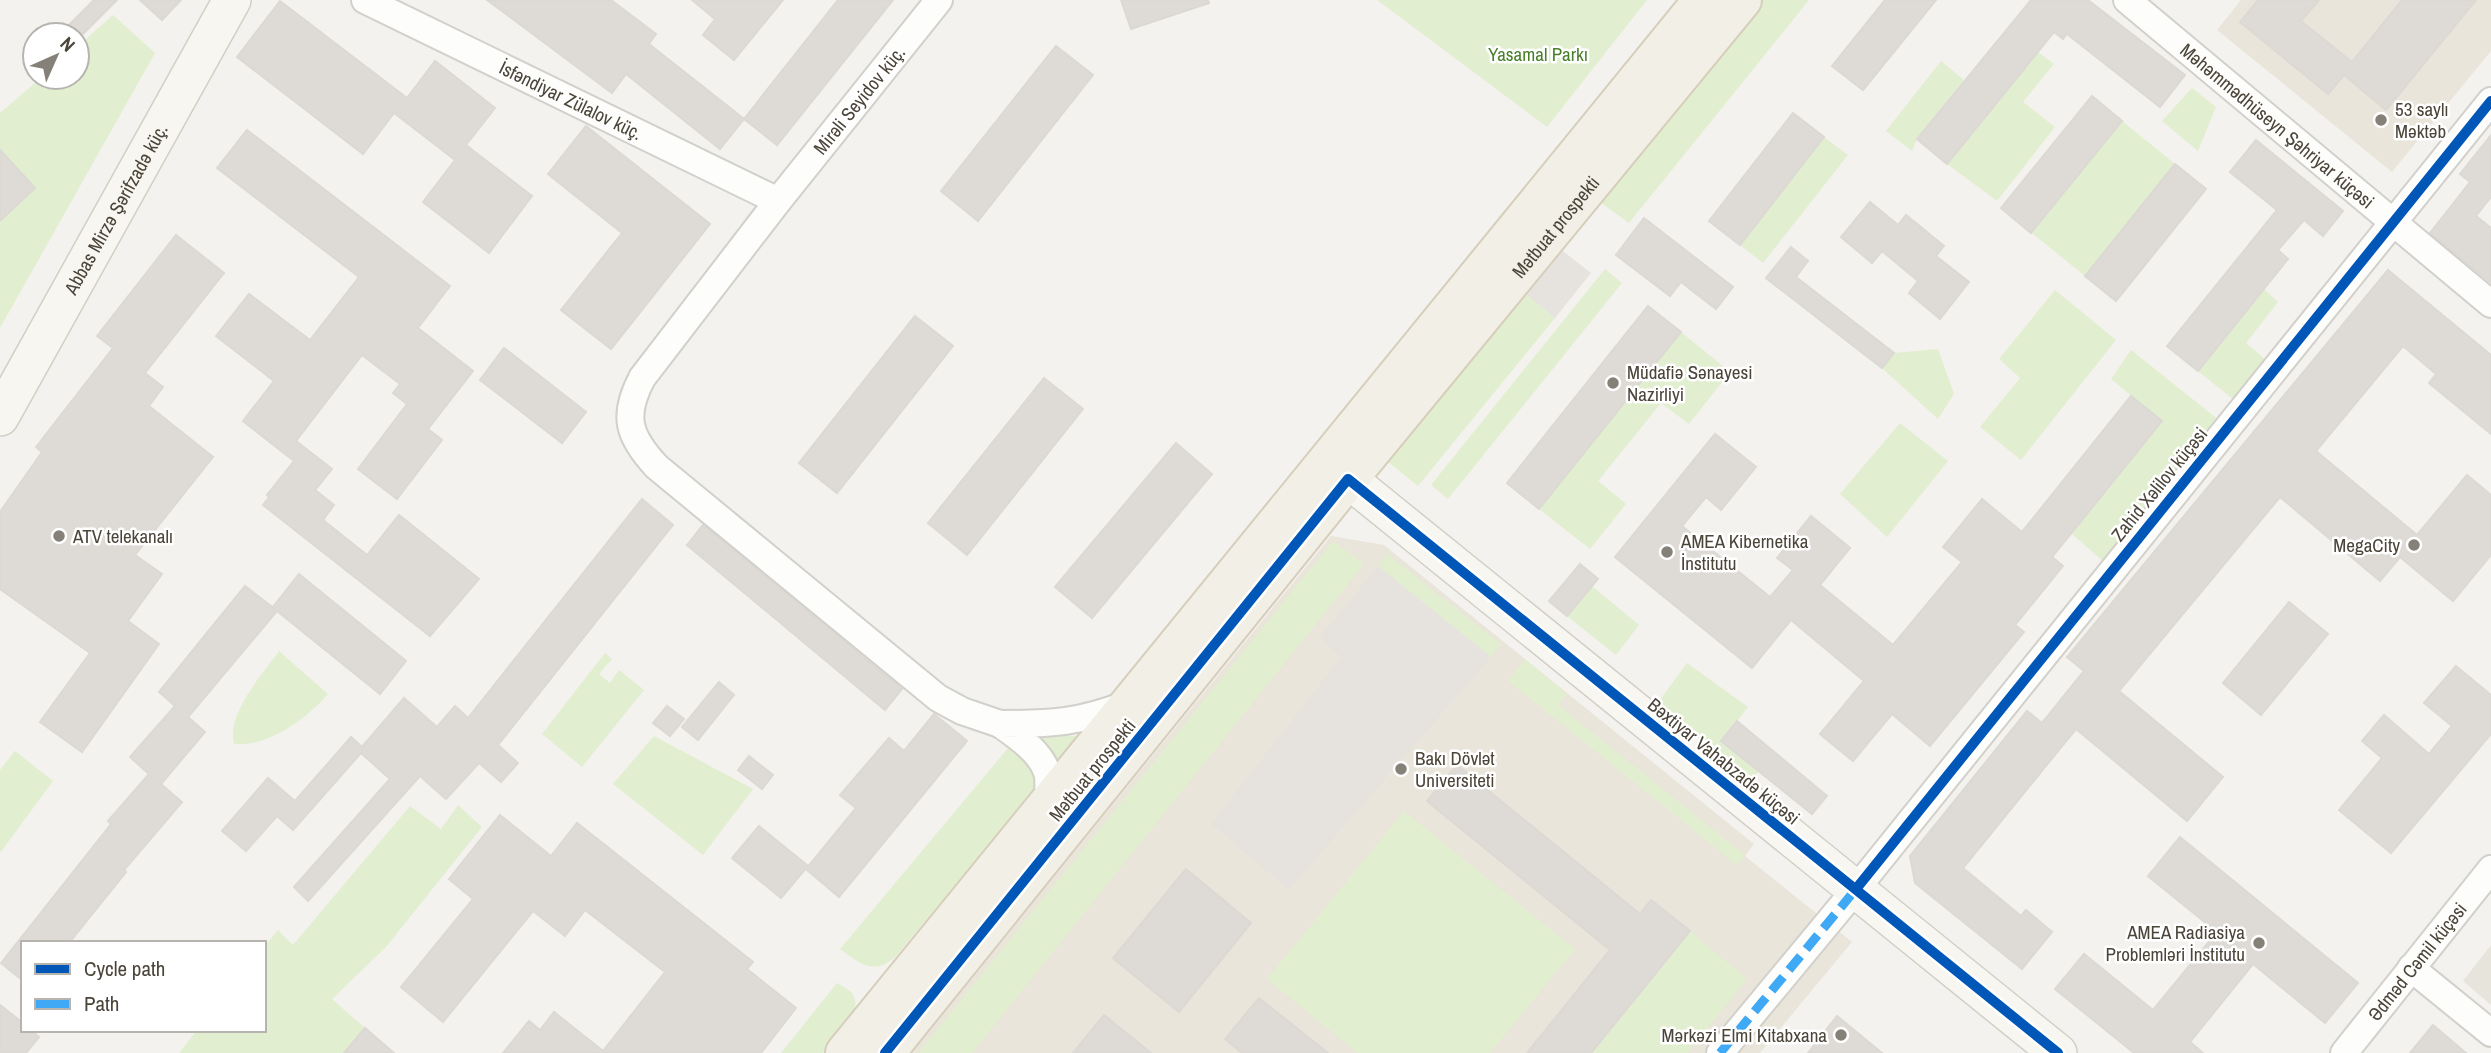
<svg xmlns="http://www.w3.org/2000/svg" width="2491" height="1053" font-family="'Archivo Narrow',sans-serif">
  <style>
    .residential { fill: #e7e4dc }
    .education { fill: #eae5da }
    .green { fill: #e1eecf }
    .parking { fill: #e6e3df }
    .building { fill: #dedbd6; stroke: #dcd9d4; stroke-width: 2 }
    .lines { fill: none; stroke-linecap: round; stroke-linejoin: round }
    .street-casing { stroke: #d2d0cb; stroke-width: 30 }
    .secondary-casing { stroke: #d3cfc5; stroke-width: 40 }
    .primary-casing { stroke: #d6cebb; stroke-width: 42 }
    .street { stroke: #fdfdfc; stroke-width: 26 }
    .secondary { stroke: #f7f6f1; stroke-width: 37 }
    .primary { stroke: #f2efe6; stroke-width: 38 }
    .quiet { stroke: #3fa9f5; stroke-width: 9; stroke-dasharray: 18 9; stroke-linecap: butt }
    .cycleway-casing { stroke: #fff; stroke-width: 15 }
    .cycleway { stroke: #0057b8; stroke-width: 10 }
    .poi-dot { fill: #868178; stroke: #fff; stroke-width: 2.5 }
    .labels { text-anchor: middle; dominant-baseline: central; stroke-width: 5; stroke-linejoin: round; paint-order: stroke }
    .park-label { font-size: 19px; fill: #4a7f2a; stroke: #fff }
    .street-label { font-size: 19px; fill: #4b4439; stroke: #fff }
    .poi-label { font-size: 19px; fill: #4b4439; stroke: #fff; text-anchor: start }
  </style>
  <rect width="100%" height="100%" fill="#f4f2ee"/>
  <path class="residential" d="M2491,945V1005L2463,981Z"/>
  <g class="education">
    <path d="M2241,0H2491V51L2392,172L2217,30Z"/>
    <path d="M1331,536L1384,545L1754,844L1745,856L1852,942L1760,1053H911Z"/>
  </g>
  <g class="green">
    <path d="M1377,0H1647L1547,127Z"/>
    <path d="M1761,0H1809L1629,223L1597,200Z"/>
    <path d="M113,15L155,53L0,328V113L42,77H77V47Z"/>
    <path d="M2038,52L2054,64L2023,102L2055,127L1997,201L1947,164Z"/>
    <path d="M1941,61L1964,80L1917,139L1912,151L1886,131Z"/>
    <path d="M2192,88L2216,107L2198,151L2162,121Z"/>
    <path d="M2122,121L2175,164L2085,276L2032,233Z"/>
    <path d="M1824,137L1848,155L1763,263L1740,245Z"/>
    <path d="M1605,269L1622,283L1448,499L1431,485Z"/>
    <path d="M2264,289L2278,302L2246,343L2267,361L2234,400L2198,371Z"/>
    <path d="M2055,290L2116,340L2021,460L1980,427L2020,378L1999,359Z"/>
    <path d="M1524,293L1555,318L1418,486L1387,461Z"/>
    <path d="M1681,332L1730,372L1689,424L1661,403L1598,481L1626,504L1590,549L1539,509Z"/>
    <path d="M1938,349L1954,394L1938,419L1882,368L1894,353Z"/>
    <path d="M2131,350L2220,421L2105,563L2071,533L2162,421L2111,379Z"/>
    <path d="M1900,423L1948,461L1887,537L1840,494Z"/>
    <path d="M1333,541L1364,564L972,1053H918Z"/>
    <path d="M1387,554L1501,644L1491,657L1378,566Z"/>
    <path d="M1592,586L1639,625L1616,655L1567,616Z"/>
    <path d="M279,651L328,694C306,719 269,747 234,744C226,714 262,675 279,651Z"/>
    <path d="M605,653L612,659L599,674L610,683L619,670L644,690L582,767L542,734Z"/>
    <path d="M1525,659L1567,694L1558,705L1745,855L1737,865L1508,681Z"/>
    <path d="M1687,663L1748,707L1721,741L1759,771L1744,790L1649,715Z"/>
    <path d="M1036,735L1081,736L1056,765Z"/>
    <path d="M654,736L753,789L703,855L613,784Z"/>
    <path d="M1008,748H1018L1036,771L1037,787L895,957C874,976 859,963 840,949Z"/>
    <path d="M15,751L53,781L0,853V770Z"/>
    <path d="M458,805L482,827L386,947L332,999L365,1028L344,1053H179L197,1030H264V947L278,930L293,945L410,806L441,829Z"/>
    <path d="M1404,811L1575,949L1490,1053H1358L1267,979Z"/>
    <path d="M1690,931L1747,979L1688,1053H1591Z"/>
    <path d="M837,983C842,986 848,989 851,992C867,1010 834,1039 823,1053H781Z"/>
  </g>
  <g class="parking">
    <path d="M1559,248L1591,273L1555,318L1524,293Z"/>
    <path d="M1378,566L1491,657L1289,890L1211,824L1341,657L1319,638Z"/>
  </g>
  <g class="building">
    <path d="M94,0H117L82,35H59Z"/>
    <path d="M140,0H181L162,20Z"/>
    <path d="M487,0H611L656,34L649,44L744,119L720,149L626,74L612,93Z"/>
    <path d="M692,0H783L734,60L703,35L715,19Z"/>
    <path d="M838,0H893L777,145L744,119Z"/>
    <path d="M1121,0H1208L1209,3L1131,29Z"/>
    <path d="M1885,0H1936L1863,90L1832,66Z"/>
    <path d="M2031,0H2088L2185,75L2160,107L2067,34L2063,39L2054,32L1947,164L1917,139Z"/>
    <path d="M2258,0H2319L2301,21L2352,62L2402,0H2476L2386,110L2344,75L2328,94L2240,22Z"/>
    <path d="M280,1L407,98L435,61L495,108L466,145L532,196L489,253L423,202L455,160L394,113L363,154L237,57Z"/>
    <path d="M1056,46L1093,75L978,221L941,191Z"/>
    <path d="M2092,96L2122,121L2031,233L2001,208Z"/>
    <path d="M1793,113L1824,137L1740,245L1709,221Z"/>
    <path d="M586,126L710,224L611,349L561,310L622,233L548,174Z"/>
    <path d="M247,130L450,286L418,328L473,371L428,429L442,440L397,499L358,469L407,404L393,393L400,384L362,355L296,441L332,469L315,490L334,505L323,520L367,555L399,515L479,579L430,636L263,505L269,497L267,495L294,461L243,421L274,381L216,336L249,294L310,340L359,277L217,168Z"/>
    <path d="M2491,135V197L2476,216L2491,228V283L2430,233L2470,182L2460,174Z"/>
    <path d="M2256,140L2343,211L2323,236L2304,220L2278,250L2288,259L2198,371L2167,346L2277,210L2230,172Z"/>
    <path d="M0,150L35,188L0,221Z"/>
    <path d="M2175,164L2206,189L2116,301L2085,276Z"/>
    <path d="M1870,202L1898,225L1906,215L1944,246L1936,256L1969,282L1940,319L1909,293L1918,281L1882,251L1872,263L1841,237Z"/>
    <path d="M1644,218L1733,287L1716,309L1681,282L1670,296L1616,255Z"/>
    <path d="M176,235L224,273L145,373L163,387L149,406L213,457L135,555L162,574L128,621L159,644L82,752L40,722L90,653L0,589V512L42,452L36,447L113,348L97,336Z"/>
    <path d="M1791,247L1808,261L1796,277L1894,353L1882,368L1766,278Z"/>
    <path d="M2388,270L2491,355V434L2429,383L2436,374L2403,346L2316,451L2417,535L2467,475L2491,495V555L2453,601L2400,557L2380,581L2280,497L2119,691L2223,777L2187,821L2076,729L1963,868L2021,916L2026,910L2052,932L2022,969L1915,883L1910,856L2027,711L2042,723L2084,671L2067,657Z"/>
    <path d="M1648,306L1681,332L1539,509L1507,483Z"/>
    <path d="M915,316L953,346L837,493L799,463Z"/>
    <path d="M504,348L586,412L562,443L480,380Z"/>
    <path d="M1044,378L1083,409L967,555L928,523Z"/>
    <path d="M2131,396L2162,421L2052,557L2063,566L2015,625L2024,632L1930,746L1892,714L1853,761L1820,734L1864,681L1791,620L1752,668L1615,557L1715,434L1756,467L1721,510L1706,497L1682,526L1770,597L1793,570L1777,558L1811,516L1850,548L1820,585L1893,645L1962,562L1943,547L1982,499L2022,532Z"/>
    <path d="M1176,443L1212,474L1092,618L1055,587Z"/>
    <path d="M642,499L673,525L498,745L518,763L501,782L479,763L446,799L420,776L308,901L294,887L390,779L361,753L293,830L277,816L246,851L222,831L268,778L295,801L351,737L362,747L404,698L437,727L455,706L468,718Z"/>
    <path d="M703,525L902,689L885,710L687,545Z"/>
    <path d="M1580,564L1598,579L1567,616L1549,601Z"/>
    <path d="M299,574L406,661L380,694L277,611L188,717L205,732L161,784L182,802L124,870L126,872L69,943H23V981L1,963L111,824L108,821L149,774L130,757L175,706L159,692L245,586L275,609L273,607Z"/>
    <path d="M2289,602L2328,634L2261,715L2223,683Z"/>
    <path d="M2456,666L2491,695V734L2391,853L2339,810L2382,758L2362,741L2384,715L2429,754L2452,726L2424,703Z"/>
    <path d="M719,682L734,695L698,740L682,727Z"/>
    <path d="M667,706L684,719L670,736L653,723Z"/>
    <path d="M934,714L967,741L839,897L806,869L856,808L840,795L889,738L904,751Z"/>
    <path d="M1737,721L1827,796L1812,814L1721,741Z"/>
    <path d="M749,756L773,775L762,789L738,770Z"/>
    <path d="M1457,765L1640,914L1651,900L1690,931L1591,1053H1527L1610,950L1427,801Z"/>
    <path d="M500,815L551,856L577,823L753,962L747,969L796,1008L761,1053H503L529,1021L540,1030L554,1012L603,1051L665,972L585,910L565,936L533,911L443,1022L401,987L473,899L449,879Z"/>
    <path d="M759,826L808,866L781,898L732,858Z"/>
    <path d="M2180,837L2358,983L2325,1023L2253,964L2190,1042L2203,1053H2134L2055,989L2084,954L2153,1010L2217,932L2148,876Z"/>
    <path d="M1186,869L1251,923L1179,1012L1113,958Z"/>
    <path d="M1259,998L1328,1053H1242L1225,1039Z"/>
    <path d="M0,1005L23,1023V1030H31L39,1037L26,1053H0Z"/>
    <path d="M1104,1015L1151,1053H1073Z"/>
    <path d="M1837,1016L1882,1053H1808Z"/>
    <path d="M2433,1025L2466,1053H2410Z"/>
    <path d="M365,1028L394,1053H344Z"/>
  </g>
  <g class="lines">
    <defs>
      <g id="street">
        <path id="s1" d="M365,0L778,201"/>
        <path d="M939,0L778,201L642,378C622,416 628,436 657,467L938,698L962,711L1000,724"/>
        <path id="s2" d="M2127,0L2491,304"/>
        <path d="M1048,804C1048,795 1049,785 1048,776C1043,753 1018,737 1000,724C1050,724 1079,723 1127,704"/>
        <path d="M2411,968L2491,1033"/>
        <path d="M1720,1053L1856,889L2491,101"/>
        <path id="s3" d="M2344,1053L2491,869"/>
      </g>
      <g id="secondary">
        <path id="s4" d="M0,417L232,0"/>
        <path d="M1327,462L2058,1053"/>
      </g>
      <g id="primary">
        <path d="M845,1053L1703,0"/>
        <path id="s5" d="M885,1053L1348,479L1742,0"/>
      </g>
    </defs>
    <use href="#street" class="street-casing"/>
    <use href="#secondary" class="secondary-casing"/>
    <use href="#primary" class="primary-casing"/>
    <use href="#street" class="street"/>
    <use href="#secondary" class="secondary"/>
    <use href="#primary" class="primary"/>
    <path class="quiet" d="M1720,1053L1856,889"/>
    <defs>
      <g id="cycleway">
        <path d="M1856,889L2491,101"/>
        <path d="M885,1053L1348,479L2058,1053"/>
      </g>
    </defs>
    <use href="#cycleway" class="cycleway-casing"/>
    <use href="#cycleway" class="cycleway"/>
  </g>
  <g class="poi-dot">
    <circle cx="2381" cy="120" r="7"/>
    <circle cx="1613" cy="383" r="7"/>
    <circle cx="59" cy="536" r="7"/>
    <circle cx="2414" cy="545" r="7"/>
    <circle cx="1667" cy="552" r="7"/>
    <circle cx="1401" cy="769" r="7"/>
    <circle cx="2259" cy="943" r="7"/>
    <circle cx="1841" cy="1035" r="7"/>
  </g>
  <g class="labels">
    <g class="park-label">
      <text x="1538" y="54">Yasamal Parkı</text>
    </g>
    <g class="street-label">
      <text stroke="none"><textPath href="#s1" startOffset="229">İsfəndiyar Zülalov küç.</textPath></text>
      <text transform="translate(859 100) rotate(-51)">Mirəli Seyidov küç.</text>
      <text stroke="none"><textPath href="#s2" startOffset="196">Məhəmmədhüseyn Şəhriyar küçəsi</textPath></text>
      <text stroke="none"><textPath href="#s4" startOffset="238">Abbas Mirzə Şərifzadə küç.</textPath></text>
      <text stroke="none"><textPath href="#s5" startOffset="1064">Mətbuat prospekti</textPath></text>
      <text transform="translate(2159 484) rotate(-51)">Zahid Xəlilov küçəsi</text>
      <text transform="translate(1724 761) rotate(39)">Bəxtiyar Vahabzadə küçəsi</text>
      <text transform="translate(1092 770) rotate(-51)">Mətbuat prospekti</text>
      <text stroke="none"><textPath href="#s3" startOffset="117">Ədməd Cəmil küçəsi</textPath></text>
    </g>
    <g class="poi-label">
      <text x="2395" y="109">53 saylı<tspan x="2395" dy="22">Məktəb</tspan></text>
      <text x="1627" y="372">Müdafiə Sənayesi<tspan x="1627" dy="22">Nazirliyi</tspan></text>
      <text x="73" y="536">ATV telekanalı</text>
      <text x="1681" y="541">AMEA Kibernetika<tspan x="1681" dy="22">İnstitutu</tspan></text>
      <text x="2400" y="545" text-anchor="end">MegaCity</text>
      <text x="1415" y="758">Bakı Dövlət<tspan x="1415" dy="22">Universiteti</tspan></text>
      <text x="2245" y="932" text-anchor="end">AMEA Radiasiya<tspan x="2245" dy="22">Problemləri İnstitutu</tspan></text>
      <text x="1827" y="1035" text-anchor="end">Mərkəzi Elmi Kitabxana</text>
    </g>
  </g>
  <rect x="21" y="941" width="245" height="91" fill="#ffffff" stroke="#b7b4b0" stroke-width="2"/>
  <rect x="35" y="964" width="35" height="10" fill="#0057b8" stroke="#b7b4b0" stroke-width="2"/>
  <text x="84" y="976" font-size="21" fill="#4b4439">Cycle path</text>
  <rect x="35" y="999" width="35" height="10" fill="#3fa9f5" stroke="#b7b4b0" stroke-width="2"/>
  <text x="84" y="1011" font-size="21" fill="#4b4439">Path</text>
  <g transform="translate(56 56) rotate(45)"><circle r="33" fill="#ffffff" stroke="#b7b4b0" stroke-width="2"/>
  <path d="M0-5L12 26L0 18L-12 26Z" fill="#868178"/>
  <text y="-10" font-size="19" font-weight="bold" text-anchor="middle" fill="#4b4439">N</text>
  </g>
</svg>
